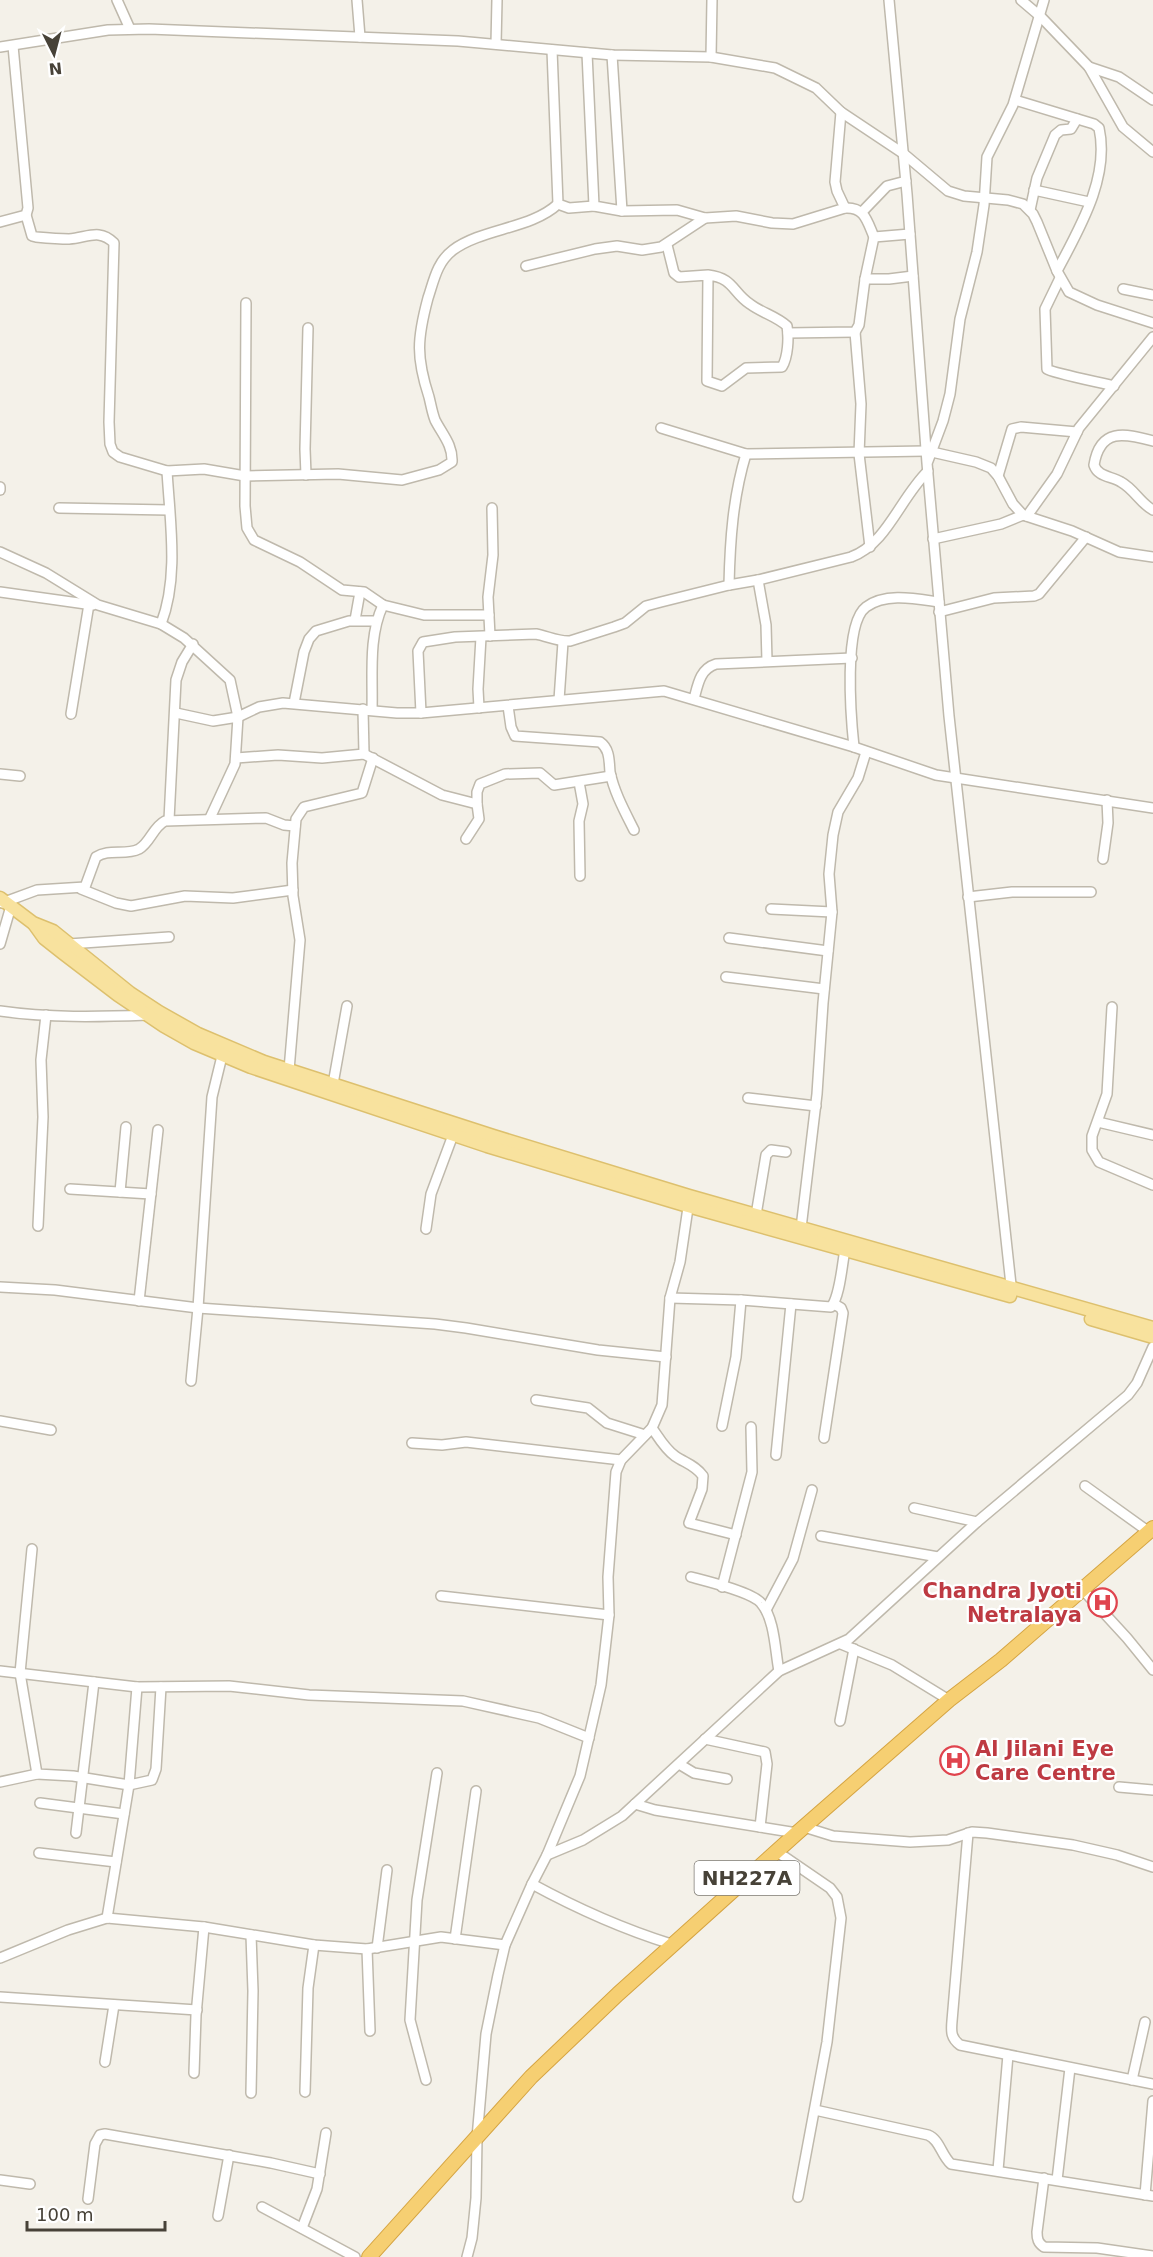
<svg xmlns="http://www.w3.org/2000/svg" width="1153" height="2257" font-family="'DejaVu Sans',sans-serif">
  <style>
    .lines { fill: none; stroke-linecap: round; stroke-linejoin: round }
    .minor-casing { stroke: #bfb9ac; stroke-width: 12 }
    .major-casing { stroke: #ddc06e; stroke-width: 15 }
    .highway-casing { stroke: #d5a442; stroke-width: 16 }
    .minor { stroke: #fff; stroke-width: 9 }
    .major { stroke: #f8e29e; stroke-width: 12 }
    .highway { stroke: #f6cf72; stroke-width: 14 }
    .labels { text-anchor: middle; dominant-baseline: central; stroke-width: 4.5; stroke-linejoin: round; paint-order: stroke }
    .shield { fill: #fff; stroke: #7e7b74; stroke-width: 1.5 }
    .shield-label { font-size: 20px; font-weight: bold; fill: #474238 }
    .health-label { font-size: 21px; font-weight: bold; fill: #be3a42; stroke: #fff; text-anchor: end }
  </style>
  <rect width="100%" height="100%" fill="#f4f1e9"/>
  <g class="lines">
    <defs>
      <g id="minor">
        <path d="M117,0L130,29"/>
        <path d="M357,0L360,37"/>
        <path d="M889,0L907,194L927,463L949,716L1012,1294"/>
        <path d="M1021,0L1041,17L1089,67L1123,127L1153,152"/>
        <path d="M496,44L497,0"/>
        <path d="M0,47L108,30L149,29L458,41L612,55L711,57L775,68L816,88L841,112L904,154L948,191L964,196L1008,200L1023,204L1033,214L1037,222L1057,271L1069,292L1097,305L1153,323"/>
        <path d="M552,50L558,204L569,208L594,206"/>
        <path d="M587,53L594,206L622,211L612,55"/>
        <path d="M711,57L712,0"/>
        <path d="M1089,67L1119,77L1153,100"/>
        <path d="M1015,100L1094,124L1099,128C1110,178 1079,229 1057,271"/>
        <path d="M1034,190L1089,202"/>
        <path d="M845,208C865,207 867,221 874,237"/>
        <path d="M1030,210L1037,178L1055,135L1061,130L1071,129L1077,119"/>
        <path d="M622,211L677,210L705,218L736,216L772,223L793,224L845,208L837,191L835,182L841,112"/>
        <path d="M862,212L887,186L906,181"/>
        <path d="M26,215L32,236L36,237C47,238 58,239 69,239C87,238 99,228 114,243L109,422L110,444L113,452L120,457L167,471L204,469L245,476L338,474L402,480L439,470L452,462C453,445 442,434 435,420C432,412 431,405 429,397C416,357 417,339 428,298C434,280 437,262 453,250C483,228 531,229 558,204"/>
        <path d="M0,222L26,215L28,208L13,46"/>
        <path d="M667,245L674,273L679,277L708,275L707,381L722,386L746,368L782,367C788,357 789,338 787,326C776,316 762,313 750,304C732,292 734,278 708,275"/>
        <path d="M526,266L595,249L617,246L642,250L661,247L705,218"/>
        <path d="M1060,278L1045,309L1047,369C1052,373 1103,383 1114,386"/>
        <path d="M865,279H889L913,276"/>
        <path d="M1123,289L1153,295"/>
        <path d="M246,303L245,506L247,528L254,540L300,562L342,590L364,592L383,605L424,615H489"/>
        <path d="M855,332L861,404L859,454L870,547"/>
        <path d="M788,333L855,332L859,325L865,279L874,237L910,234"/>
        <path d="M661,428L746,454L926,451"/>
        <path d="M1153,441C1124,433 1100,428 1094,465C1098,477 1111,476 1121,482C1134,489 1140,503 1153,510"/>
        <path d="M932,452L976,462L991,468L998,476L1013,504L1023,515L1072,531L1119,552L1153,557"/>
        <path d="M928,461L943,421L950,394L960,319L977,252L984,205L987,157L1013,105L1044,0"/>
        <path d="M306,475L305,449L308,328"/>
        <path d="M998,476L1012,429L1021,427L1077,432"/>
        <path d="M0,490V487"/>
        <path d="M59,508L169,510"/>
        <path d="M1027,516L1057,474L1079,428L1153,337"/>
        <path d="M933,539L1001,524L1023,515"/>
        <path d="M0,552L46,573L98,605L161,624L184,638L230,680L238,717L259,707L283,703L397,713H421L664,691L854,747L936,775L1153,808"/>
        <path d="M758,580L766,625L767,661"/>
        <path d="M729,585C730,540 733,497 746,454"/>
        <path d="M0,592L93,605"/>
        <path d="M939,612L994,598L1034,596L1039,594L1086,537"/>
        <path d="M355,620L360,592"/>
        <path d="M161,624C179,577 170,522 167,471"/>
        <path d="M490,636L488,597L493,555L492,508"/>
        <path d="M694,699C698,684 700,669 716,664L852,658"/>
        <path d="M559,700L563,642"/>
        <path d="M294,703L304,652L309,639L316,631L349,621H376"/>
        <path d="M508,706L511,727L515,736L600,742C610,749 609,761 610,772C614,792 625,812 634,830"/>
        <path d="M479,708L478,689L481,637"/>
        <path d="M363,709L364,754"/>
        <path d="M372,710C373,676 368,637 383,605"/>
        <path d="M176,713L213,721L238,717L235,764L210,818"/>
        <path d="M421,713L418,651L423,642L455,637L536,634C547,636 559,642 570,641L614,627L625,623L646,606L661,602L729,585L758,580L851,557C887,544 900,498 928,471"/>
        <path d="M71,714L89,604"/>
        <path d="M854,747C851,719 843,624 866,607C886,592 917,599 939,602"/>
        <path d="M236,758L278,755L322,758L364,754L442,795L477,804L479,819L466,839"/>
        <path d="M0,774L20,776"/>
        <path d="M579,782L583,804L579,821L580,876"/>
        <path d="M477,804V792L480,784L505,774L540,773L554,785L611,776"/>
        <path d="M169,820L176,680L182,662L193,644"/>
        <path d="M1103,859L1108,823L1107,800"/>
        <path d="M81,889L116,903L131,906L185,896L233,898L293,890"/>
        <path d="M968,897L1012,892H1091"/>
        <path d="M2,903L37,890L85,887L96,857C109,848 125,856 139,849C150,843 153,827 165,821L266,818L284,825L295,826"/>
        <path d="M771,909L832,912"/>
        <path d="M729,938L828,951"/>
        <path d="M0,944L11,906"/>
        <path d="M69,944L169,937"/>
        <path d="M726,977L824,989"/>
        <path d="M1112,1007L1107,1094L1092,1136V1150L1099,1162L1153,1185"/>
        <path d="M0,1011C49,1018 98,1017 147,1015"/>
        <path d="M289,1070L300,940L293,896L292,863L296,819L304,807L362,793L373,758"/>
        <path d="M333,1084L347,1006"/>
        <path d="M748,1098L816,1106"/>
        <path d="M1098,1122L1153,1135"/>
        <path d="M70,1189L151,1194"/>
        <path d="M120,1192L126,1127"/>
        <path d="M756,1215L766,1155L771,1150L786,1152"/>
        <path d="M38,1226L43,1117L41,1060L46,1015"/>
        <path d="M801,1228L817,1094L823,1003L832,912L829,874L833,835L838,812L858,778L866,752"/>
        <path d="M426,1229L431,1194L453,1135"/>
        <path d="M0,1287L55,1290L198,1308L435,1324L466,1328L598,1350L666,1357"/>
        <path d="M670,1298L741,1300L831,1307C840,1297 842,1264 845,1250"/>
        <path d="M139,1301L158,1130"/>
        <path d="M191,1381L198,1308L212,1097L222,1056"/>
        <path d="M536,1400L588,1408L607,1423L645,1435"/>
        <path d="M0,1421L51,1430"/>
        <path d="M722,1426L736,1357L741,1300"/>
        <path d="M652,1428C659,1438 665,1449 675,1456C685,1463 695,1465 703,1476L702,1489L689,1523L736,1535"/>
        <path d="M824,1438L843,1313L841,1308L834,1304"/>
        <path d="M412,1443L442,1445L466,1442L621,1460"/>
        <path d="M776,1455L791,1304"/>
        <path d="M1085,1486L1149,1532"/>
        <path d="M914,1508L977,1522"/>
        <path d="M821,1536L938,1557"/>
        <path d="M32,1549L20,1673L37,1774L73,1776L129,1785L152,1780L156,1769L161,1687"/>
        <path d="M691,1577C706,1581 752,1592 761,1603C775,1619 775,1651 779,1671"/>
        <path d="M722,1587L752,1472L751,1427"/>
        <path d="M1082,1589L1127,1638L1153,1670"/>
        <path d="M441,1596L609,1615"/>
        <path d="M766,1610L793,1559L812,1490"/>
        <path d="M841,1644L892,1665L949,1700"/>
        <path d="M0,1671L137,1687L229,1686L309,1695L463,1701L539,1718L589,1738"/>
        <path d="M840,1721L854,1649"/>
        <path d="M705,1739L765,1752L767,1764L760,1827"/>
        <path d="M679,1764L694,1773L727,1779"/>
        <path d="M0,1782L37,1774"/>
        <path d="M1119,1787L1153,1790"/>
        <path d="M40,1803L124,1814"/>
        <path d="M635,1804L655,1810L797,1833"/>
        <path d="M804,1827L833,1836L910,1842L948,1840L972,1832L987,1833L1073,1845L1117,1855L1153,1867"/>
        <path d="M76,1833L94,1682"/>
        <path d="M968,1833L952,2021C951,2032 951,2038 960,2045L1153,2084"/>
        <path d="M776,1851L830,1888L837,1897L841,1918L827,2042L798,2197"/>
        <path d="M39,1853L116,1862"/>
        <path d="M547,1855L583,1840L622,1816L779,1671L849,1639L977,1522L1128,1395L1137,1383L1153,1347"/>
        <path d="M532,1884C576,1908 623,1929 671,1944"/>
        <path d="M107,1918L129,1785L137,1687"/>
        <path d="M455,1939L476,1791"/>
        <path d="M377,1948L387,1870"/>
        <path d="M367,1949L370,2031"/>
        <path d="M0,1958L68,1930L107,1918L204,1927L314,1945L367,1949L441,1937L505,1945"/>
        <path d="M0,1997L197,2010"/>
        <path d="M105,2062L114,2005"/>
        <path d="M194,2073L196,2015L204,1927"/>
        <path d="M426,2080L410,2020L417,1900L437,1773"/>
        <path d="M1132,2080L1145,2022"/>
        <path d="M305,2092L308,1988L314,1945"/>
        <path d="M251,2093L253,1991L251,1935"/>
        <path d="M815,2110L928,2135C940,2140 941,2155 951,2164L1153,2196"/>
        <path d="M998,2170L1008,2055"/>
        <path d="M1044,2178L1037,2232C1037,2239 1038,2243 1044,2247L1097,2248L1153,2256"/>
        <path d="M0,2180L30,2184"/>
        <path d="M1057,2180L1070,2068"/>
        <path d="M1145,2195L1153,2101"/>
        <path d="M88,2199L95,2144L100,2135L105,2134L271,2163L320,2174"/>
        <path d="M262,2207L355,2257"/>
        <path d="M218,2216L229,2155"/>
        <path d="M302,2228L317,2189L326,2133"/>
        <path d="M467,2257L472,2238L476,2198L477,2138L486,2034L498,1975L505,1945L532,1884L547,1855L580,1776L601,1685L609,1615L608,1577L616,1472L621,1460L652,1428L662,1405L670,1298L680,1262L689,1201"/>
      </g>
      <g id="major">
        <path d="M0,898L33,923L53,931L130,993L159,1012L198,1034L264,1062L493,1136L689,1196L1153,1328"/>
        <path d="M34,924L44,938L63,953L118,995L164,1026L194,1043L251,1067L487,1146L688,1206L1010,1296"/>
        <path d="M1091,1319L1153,1337"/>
      </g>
      <path id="highway" d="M369,2257L531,2077L618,1994L797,1833L949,1700L1001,1660L1153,1528"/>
    </defs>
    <use href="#minor" class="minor-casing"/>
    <use href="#major" class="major-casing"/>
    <use href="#highway" class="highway-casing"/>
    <use href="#minor" class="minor"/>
    <use href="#major" class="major"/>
    <use href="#highway" class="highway"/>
  </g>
  <defs>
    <symbol id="hospital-ring" viewBox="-11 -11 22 22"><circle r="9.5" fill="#fff" stroke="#e0444e" stroke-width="1.5"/><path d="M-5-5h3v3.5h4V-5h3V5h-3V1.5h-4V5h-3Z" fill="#e0444e"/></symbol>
  </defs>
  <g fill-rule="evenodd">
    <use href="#hospital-ring" x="1086" y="1586" width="33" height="33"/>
    <use href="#hospital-ring" x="938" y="1744" width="33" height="33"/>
  </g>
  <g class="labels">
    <rect class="shield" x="694.5" y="1861" width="105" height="34" rx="4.5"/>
    <g class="shield-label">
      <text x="747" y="1878">NH227A</text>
    </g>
    <g class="health-label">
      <text x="1082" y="1591">Chandra Jyoti<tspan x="1082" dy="24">Netralaya</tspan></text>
      <text x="975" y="1749" text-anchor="start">Al Jilani Eye<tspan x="975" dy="24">Care Centre</tspan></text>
    </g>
  </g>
  <g transform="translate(54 54) rotate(174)" stroke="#ffffff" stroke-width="4.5" paint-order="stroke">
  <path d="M0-4.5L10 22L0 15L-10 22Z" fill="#474238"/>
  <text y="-9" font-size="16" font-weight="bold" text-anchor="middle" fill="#474238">N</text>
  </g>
  <path d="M27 2221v9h138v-9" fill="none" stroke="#474238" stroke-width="3"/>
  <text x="36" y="2221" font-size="18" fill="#474238" stroke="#ffffff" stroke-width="4.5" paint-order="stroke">100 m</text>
</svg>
